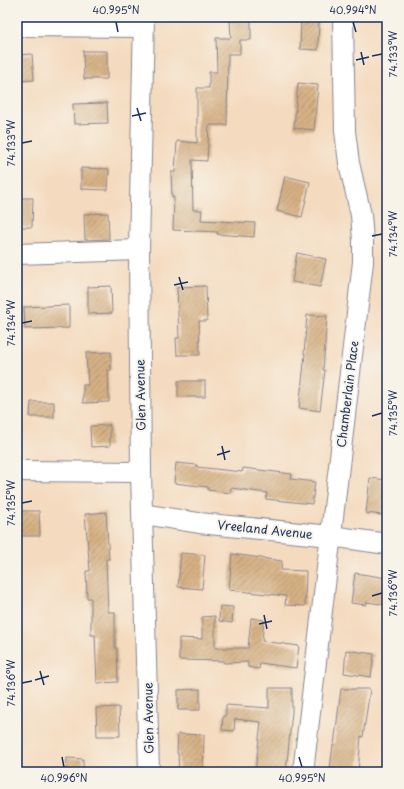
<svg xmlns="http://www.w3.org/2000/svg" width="404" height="789" font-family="'Playpen Sans',sans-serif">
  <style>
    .building { fill: url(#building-hatch) }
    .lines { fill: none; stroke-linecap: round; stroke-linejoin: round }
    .minor-casing { stroke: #88848e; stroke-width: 22 }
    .minor { stroke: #fff; stroke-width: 20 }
    .ticks { fill: none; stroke: #1b2f5e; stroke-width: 1.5 }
    .labels { text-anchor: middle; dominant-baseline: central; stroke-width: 4; stroke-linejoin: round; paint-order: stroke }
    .street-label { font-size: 12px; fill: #1b2f5e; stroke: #f7f3e8 }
    .neatline { fill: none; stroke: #1b2f5e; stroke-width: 1.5 }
    .ticks-label { font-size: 10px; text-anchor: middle; fill: #1b2f5e }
  </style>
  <defs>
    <pattern id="building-hatch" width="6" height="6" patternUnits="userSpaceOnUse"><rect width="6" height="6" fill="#d6b184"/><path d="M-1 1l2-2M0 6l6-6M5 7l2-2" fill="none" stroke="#ad906f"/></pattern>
  </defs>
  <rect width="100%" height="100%" fill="#f7f3e8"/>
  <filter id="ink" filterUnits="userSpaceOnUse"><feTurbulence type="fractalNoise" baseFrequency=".025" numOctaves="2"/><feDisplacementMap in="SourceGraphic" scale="8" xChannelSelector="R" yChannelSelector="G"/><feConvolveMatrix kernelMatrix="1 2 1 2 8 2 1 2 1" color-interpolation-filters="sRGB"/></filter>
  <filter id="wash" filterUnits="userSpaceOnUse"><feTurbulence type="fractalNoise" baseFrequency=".012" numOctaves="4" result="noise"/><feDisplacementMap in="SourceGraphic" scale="16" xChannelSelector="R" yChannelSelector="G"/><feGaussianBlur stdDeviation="0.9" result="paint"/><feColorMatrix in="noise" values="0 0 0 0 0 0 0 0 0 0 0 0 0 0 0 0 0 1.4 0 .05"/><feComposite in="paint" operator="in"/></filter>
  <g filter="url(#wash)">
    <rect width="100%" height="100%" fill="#f4dabe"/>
    <g id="blocks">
      <g class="building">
        <path d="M301,17H319L318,50L300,49Z"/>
        <path d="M251,20V40H240V54H228L227,125H209L207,161L192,160L193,210H202L201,220L255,223L254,237L217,234L218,232L173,230L174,197H172L171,172H175L177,141L197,143V88H209V72H217L216,38H231L230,21Z"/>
        <path d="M83,51H107V79H84Z"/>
        <path d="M32,54L34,80L17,81V55Z"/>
        <path d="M298,83L318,85L314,130L294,128Z"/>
        <path d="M107,103L108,123L74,124L73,104Z"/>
        <path d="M81,168L109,169L108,190L81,189Z"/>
        <path d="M285,176L310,182L302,217L277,211Z"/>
        <path d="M17,198H33L32,227H17Z"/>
        <path d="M108,213L109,239L85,240L84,214Z"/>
        <path d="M297,253L326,259L320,287L292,282Z"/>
        <path d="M111,286L112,313L88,314V287Z"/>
        <path d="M206,286L207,321H199L200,355H177L176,338H179L177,287Z"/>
        <path d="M69,305V328L25,329L24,307Z"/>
        <path d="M307,315L327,316L323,370H325L320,411L299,408L305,354H304Z"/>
        <path d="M111,352V370H108L109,402L83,403V385H88L86,353Z"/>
        <rect x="178" y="381" width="27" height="16"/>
        <path d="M31,402H54V417H30Z"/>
        <path d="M110,425V446L91,447L90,426Z"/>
        <path d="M176,463L197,465V467L242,472L243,468L292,474L291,479L315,482L312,504L266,499L267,493L231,488L230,493L208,490V487L174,483Z"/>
        <path d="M370,478L386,480L382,515L366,513Z"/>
        <path d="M17,511H39L40,536H17Z"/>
        <path d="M106,512L109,559H106L108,612H115V648H117L118,682L97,683L95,635H91V598H87L86,571H90L85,514Z"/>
        <path d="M181,553L205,555L202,589L178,587Z"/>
        <path d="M232,554L282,561L281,570L306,571L305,606L285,605L286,596L229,590Z"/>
        <path d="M355,573L387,578V605L367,602L366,605L351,603Z"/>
        <path d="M220,606L233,607L232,623L219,621Z"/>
        <path d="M215,616V648H248L251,618L264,620L262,641L299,646L296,668L260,663L259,669L248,667V662L224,663V661L179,660V638L202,639V617Z"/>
        <path d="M346,650L374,654L371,677L344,673Z"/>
        <path d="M269,688H292V712L286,772H255L261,722L235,719L234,731L222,730L223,716H226V705L269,708Z"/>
        <path d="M200,689V710H178V690Z"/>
        <path d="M341,689H370L363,737L361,736L358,772L330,769L333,745H334Z"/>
        <path d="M119,707L120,736H97L96,708Z"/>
        <path d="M178,734L204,735L203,772H179L178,753H177Z"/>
        <path d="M67,758L83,759V772H66Z"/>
      </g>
    </g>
  </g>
  <g filter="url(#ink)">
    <use href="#blocks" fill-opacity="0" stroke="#88848e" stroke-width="1"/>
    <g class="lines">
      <defs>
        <g id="minor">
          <path d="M144,17L139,250L141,472L149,772"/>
          <path d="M17,26L143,27"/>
          <path d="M17,254L139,250"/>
          <path d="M17,471L141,472"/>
          <path d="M143,514L199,523L331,536L387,544"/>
          <path d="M303,772L363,262V240L361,215L349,163L345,131L343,17"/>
        </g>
      </defs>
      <use href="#minor" class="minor-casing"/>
      <use href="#minor" class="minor"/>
    </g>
  </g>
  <path class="ticks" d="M116,22L118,32M353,22L356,32M361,52L364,65M372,56L382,54M356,60L369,57M137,108L141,121M132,116L146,113M22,143L32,141M372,236L382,234M179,277L183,290M174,285L188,282M22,323L32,321M372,416L382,413M222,446L225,460M217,455L230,451M22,503L32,501M372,596L382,593M264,615L267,629M259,624L272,621M40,671L44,685M35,680L49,676M22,683L32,681M62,757L64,767M299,757L302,767"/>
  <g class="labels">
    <g class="street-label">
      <text transform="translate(347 394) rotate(-83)">Chamberlain Place</text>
      <text transform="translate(140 395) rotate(-91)">Glen Avenue</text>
      <text transform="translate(265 529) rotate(6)">Vreeland Avenue</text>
      <text transform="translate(148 718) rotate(-91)">Glen Avenue</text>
    </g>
  </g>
  <rect width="404" height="789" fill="none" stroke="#f7f3e8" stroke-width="44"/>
  <rect x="22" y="22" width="360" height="745" class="neatline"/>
  <g class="ticks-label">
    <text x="116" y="14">40.995°N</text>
    <text x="353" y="14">40.994°N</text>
    <text transform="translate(393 54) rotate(-90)" y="4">74.133°W</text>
    <text transform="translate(11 143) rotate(-90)" y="4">74.133°W</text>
    <text transform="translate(393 234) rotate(-90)" y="4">74.134°W</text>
    <text transform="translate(11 323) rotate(-90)" y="4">74.134°W</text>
    <text transform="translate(393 413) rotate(-90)" y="4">74.135°W</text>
    <text transform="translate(11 503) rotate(-90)" y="4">74.135°W</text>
    <text transform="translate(393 593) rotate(-90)" y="4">74.136°W</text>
    <text transform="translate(11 683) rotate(-90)" y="4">74.136°W</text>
    <text x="64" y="782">40.996°N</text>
    <text x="302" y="782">40.995°N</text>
  </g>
</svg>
